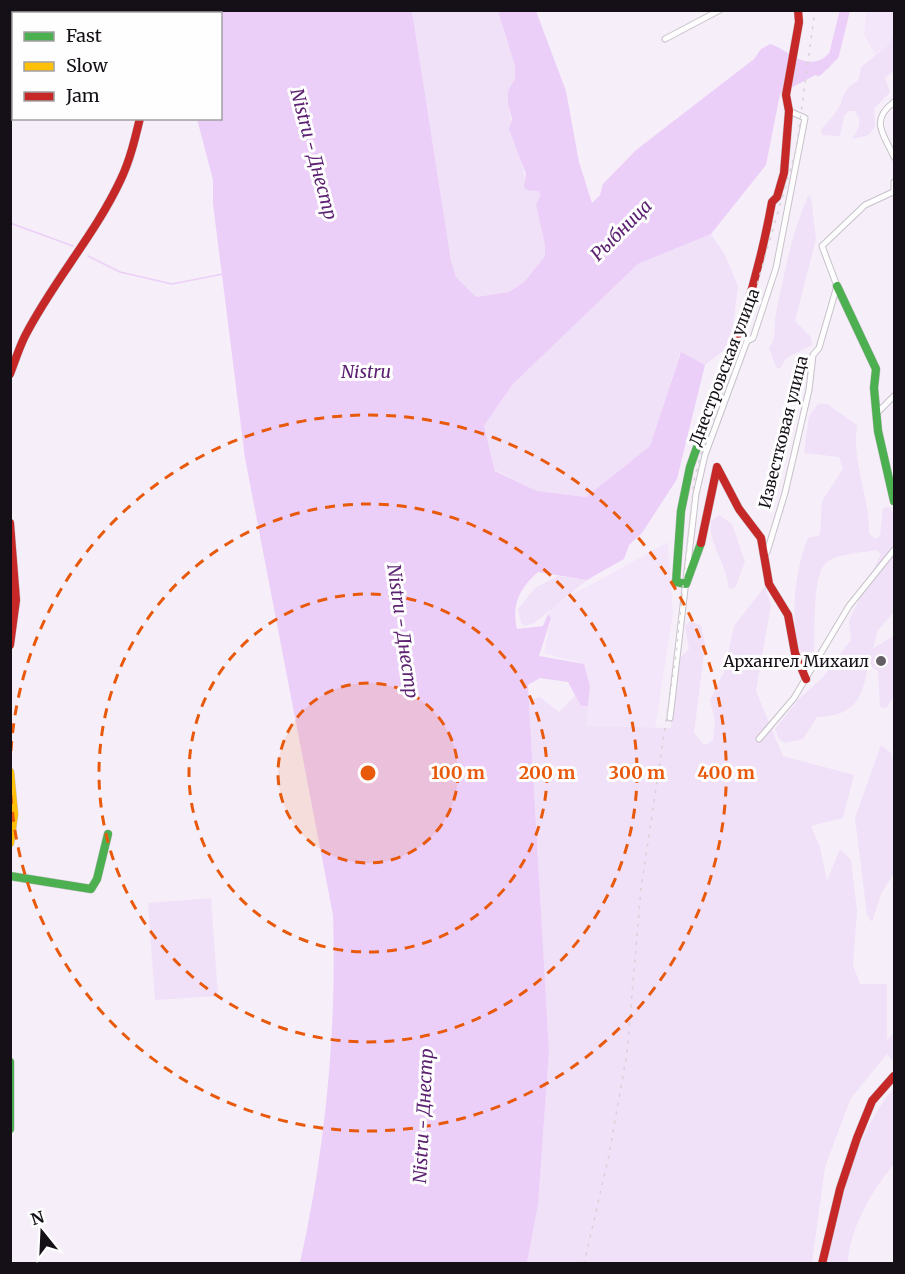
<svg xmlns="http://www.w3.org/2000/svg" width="905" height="1274" font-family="Merriweather,serif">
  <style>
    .built { fill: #f4e6fa }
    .green { fill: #f0e0f8 }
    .water { fill: #eccff8 }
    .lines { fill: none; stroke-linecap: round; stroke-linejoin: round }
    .stream { stroke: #eccff8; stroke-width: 1.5 }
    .river { stroke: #eccff8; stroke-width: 10 }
    .street-casing { stroke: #c7c1ca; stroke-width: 7 }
    .fast-casing { stroke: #c7c1ca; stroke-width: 9 }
    .slow-casing { stroke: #c7c1ca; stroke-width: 9 }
    .jam-casing { stroke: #c7c1ca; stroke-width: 9 }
    .street { stroke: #fefdfe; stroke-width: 5 }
    .fast { stroke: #4caf50; stroke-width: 8 }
    .slow { stroke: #ffc107; stroke-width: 8 }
    .jam { stroke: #c62828; stroke-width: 8 }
    .rail { stroke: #d5d3d5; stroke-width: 1.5; stroke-dasharray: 3 6; stroke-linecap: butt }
    .ring { fill: none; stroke: #e8590c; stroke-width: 3; stroke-dasharray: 10 8 }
    .poi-dot { fill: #645e66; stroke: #fefefe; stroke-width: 2 }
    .labels { text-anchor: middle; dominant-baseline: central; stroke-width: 6; stroke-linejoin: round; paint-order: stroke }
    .street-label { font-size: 16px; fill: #151017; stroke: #fefefe }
    .poi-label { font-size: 16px; fill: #151017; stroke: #fefefe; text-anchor: end }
    .water-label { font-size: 18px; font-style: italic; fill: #5c2271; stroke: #fefefe }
    .centre { fill: #e8590c; stroke: #fefefe; stroke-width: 3 }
    .ring-label { font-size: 18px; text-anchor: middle; font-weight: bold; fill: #e8590c; stroke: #fefefe; stroke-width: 6; stroke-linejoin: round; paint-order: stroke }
  </style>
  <rect width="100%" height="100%" fill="#f6eff9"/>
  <g class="built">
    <path d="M866,11H894V34L887,46L875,54L864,35Z"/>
    <path d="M668,542L673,613L655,729L586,726L590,686L584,664L544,653L551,619L548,614L552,607L572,595Z"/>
  </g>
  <g class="green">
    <path d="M412,11H498C503,30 520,57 515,78C513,88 506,93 508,104C511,133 524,161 527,190H539L540,196L536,205L545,245V256L524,282L509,292L476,297L456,277L451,261Z"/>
    <path d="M894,34V71L885,78L890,92L874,109L875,127L869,135L852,139C859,128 863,122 855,111H849L844,116L840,136L822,135L821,130C827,122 835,115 839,107C845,94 844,88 858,81L861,67L887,46Z"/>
    <path d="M808,196L811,197L816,239L795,321L811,337L812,345L786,358L780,369L776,367L769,348C778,337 773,327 776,313C784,274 792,232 808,196Z"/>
    <path d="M711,234L725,255L738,286L732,335L723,351L705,365L680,353L650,446L586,497L537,491L495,470L484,426L512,385L638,264Z"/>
    <path d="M818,404H827L857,425C851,461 870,497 869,533L875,539L880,536L883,508L889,507L894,514V612L878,630L873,648L894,636V691L893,698L886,708L880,707L878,671L868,665C863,699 854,716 817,717L803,739L785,743L779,739L775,729L798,700L823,677L851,640L849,621L881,554L876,550C862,553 838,553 826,563C810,578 817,639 813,660L806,664C787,632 794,571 808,538L820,535L822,501L843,469L839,457L804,453L809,416Z"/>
    <path d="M719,515L732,524L745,562L735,588L729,589C727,564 708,544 711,521Z"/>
    <path d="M558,576L587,580L534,623L525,626L521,623L518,609L535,588Z"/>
    <path d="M765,586L771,605L756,691L783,756L854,775L843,818L811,826L820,847L827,881L840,849L851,860L857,911L853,965L860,984H887V1040L894,1033V1059L893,1061L887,1054L851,1098L825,1167L812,1263L527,1264L538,1205L549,1051L529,701L540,697L559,712L576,695L581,706H588L586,726L671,728L679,659L689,649L685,626L690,621L701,625L705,645L694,733L703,744H707L713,740L715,721L710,700L724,672L734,626Z"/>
    <path d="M881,745L891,753L894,765V873L881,894L872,922L867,915L855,818Z"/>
    <path d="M211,898L218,996L155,1000L148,903Z"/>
    <path d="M894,1088V1164C873,1189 849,1229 848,1263L826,1264C841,1203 853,1136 894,1088Z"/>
  </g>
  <path class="water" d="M167,11H412L451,261L456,277L476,297L509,292L524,282L545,256V245L536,205L540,196L539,191L527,190L524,187L526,174L509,129L512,119L508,105V91L515,79V65L498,11H536L566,91L579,162L592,203L600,195L603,184L636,150L754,59L761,49L770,44C789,50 803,70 824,58L830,67L780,94L766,165L711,234L638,264L512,385L484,426L495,471L537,491L586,497L650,446L681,352L705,365L677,479L642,533L629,545L624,559L587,580L538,572C520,588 511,604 517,629L543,626L548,614L551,618L539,656L584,664L590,686L588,706H581L568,682L540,678L528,685L549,1051L538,1205L527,1263H300C325,1150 337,1032 333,915L245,458L213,204V180L197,119L220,118V14L168,13Z"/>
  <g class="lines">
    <g class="stream">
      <path d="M10,223L73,246"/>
      <path d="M88,256L120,272L172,284L223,274"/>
    </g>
    <path class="river" d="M818,71L834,55L845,10"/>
    <defs>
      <g id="street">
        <path d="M665,39L720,10"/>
        <path d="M894,102C869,121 884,134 894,157"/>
        <path d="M894,182V193"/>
        <path d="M876,414L894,396"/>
        <path d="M763,554L767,552L785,493L809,390L813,355L819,348L837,286L822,246L865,205L893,192"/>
        <path d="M670,718L696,494L705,455L747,341L753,338L776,268L805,118L789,111"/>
        <path d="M759,739L794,698L849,606L894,550"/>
      </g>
      <g id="fast">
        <path d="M837,286L876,369L874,388L878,431L894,501"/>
        <path d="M701,543L686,584L676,582L681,511L690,467L722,376"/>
        <path d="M10,876L91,889L97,879L108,834"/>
        <path d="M10,1062V1129"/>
      </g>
      <path id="slow" d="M10,772L14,814L10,843"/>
      <g id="jam">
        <path d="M122,10L123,14"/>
        <path d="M10,374C15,361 19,348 25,336C53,281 95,235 121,179C130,160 135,139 140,118"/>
        <path d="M722,376C745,320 761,262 772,202L777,197L784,173L789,111L786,95L799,22L798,10"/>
        <path d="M10,523L16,600L10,645"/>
        <path d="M701,543L717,467L739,509L761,538L769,584L788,615L795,653L806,679"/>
        <path d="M822,1264L840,1189L857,1138L872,1101L894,1076"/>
      </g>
    </defs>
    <use href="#street" class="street-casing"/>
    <use href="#fast" class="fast-casing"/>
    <use href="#slow" class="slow-casing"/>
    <use href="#jam" class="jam-casing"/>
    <use href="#street" class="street"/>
    <use href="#fast" class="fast"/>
    <use href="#slow" class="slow"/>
    <use href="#jam" class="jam"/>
    <path class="rail" d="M584,1264L609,1155L627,1053L641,889L676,654L694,480L704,443L738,350L796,150L815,10"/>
  </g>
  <circle cx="368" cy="773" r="90" fill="#e8590c" fill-opacity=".12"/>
  <g class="ring">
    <circle cx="368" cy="773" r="90"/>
    <circle cx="368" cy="773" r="179"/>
    <circle cx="368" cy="773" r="269"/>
    <path d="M11 751A358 358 0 1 1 11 795"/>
  </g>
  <circle class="poi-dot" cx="881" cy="661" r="6"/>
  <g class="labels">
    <g class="street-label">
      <text transform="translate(724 367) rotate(-69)">Днестровская улица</text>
      <text transform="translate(783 432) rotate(-76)">Известковая улица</text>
    </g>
    <g class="poi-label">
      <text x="869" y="661">Архангел Михаил</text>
    </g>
    <g class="water-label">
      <text transform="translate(314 154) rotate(75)">Nistru - Днестр</text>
      <text transform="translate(621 230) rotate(-45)">Рыбница</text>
      <text x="366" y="371">Nistru</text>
      <text transform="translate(403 631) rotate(82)">Nistru - Днестр</text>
      <text transform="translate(423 1116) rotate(-87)">Nistru - Днестр</text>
    </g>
  </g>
  <circle cx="368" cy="773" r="9" class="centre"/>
  <g class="ring-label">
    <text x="458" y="779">100 m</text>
    <text x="547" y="779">200 m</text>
    <text x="637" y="779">300 m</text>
    <text x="726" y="779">400 m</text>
  </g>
  <rect width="905" height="1274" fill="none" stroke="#151017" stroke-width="24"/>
  <rect x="12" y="12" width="210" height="108" fill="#fefefe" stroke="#a19fa2" stroke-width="1.5"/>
  <rect x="24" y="32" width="30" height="9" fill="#4caf50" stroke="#a19fa2" stroke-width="1.5"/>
  <text x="66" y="42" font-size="18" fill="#151017">Fast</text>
  <rect x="24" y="62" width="30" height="9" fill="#ffc107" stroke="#a19fa2" stroke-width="1.5"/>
  <text x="66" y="72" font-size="18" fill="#151017">Slow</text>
  <rect x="24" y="92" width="30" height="9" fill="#c62828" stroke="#a19fa2" stroke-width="1.5"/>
  <text x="66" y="102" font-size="18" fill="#151017">Jam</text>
  <g transform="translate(42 1232) rotate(342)" stroke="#fefefe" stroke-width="4.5" paint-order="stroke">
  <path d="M0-4.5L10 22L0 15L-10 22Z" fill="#151017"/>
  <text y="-9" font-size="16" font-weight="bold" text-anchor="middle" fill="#151017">N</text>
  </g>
</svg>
